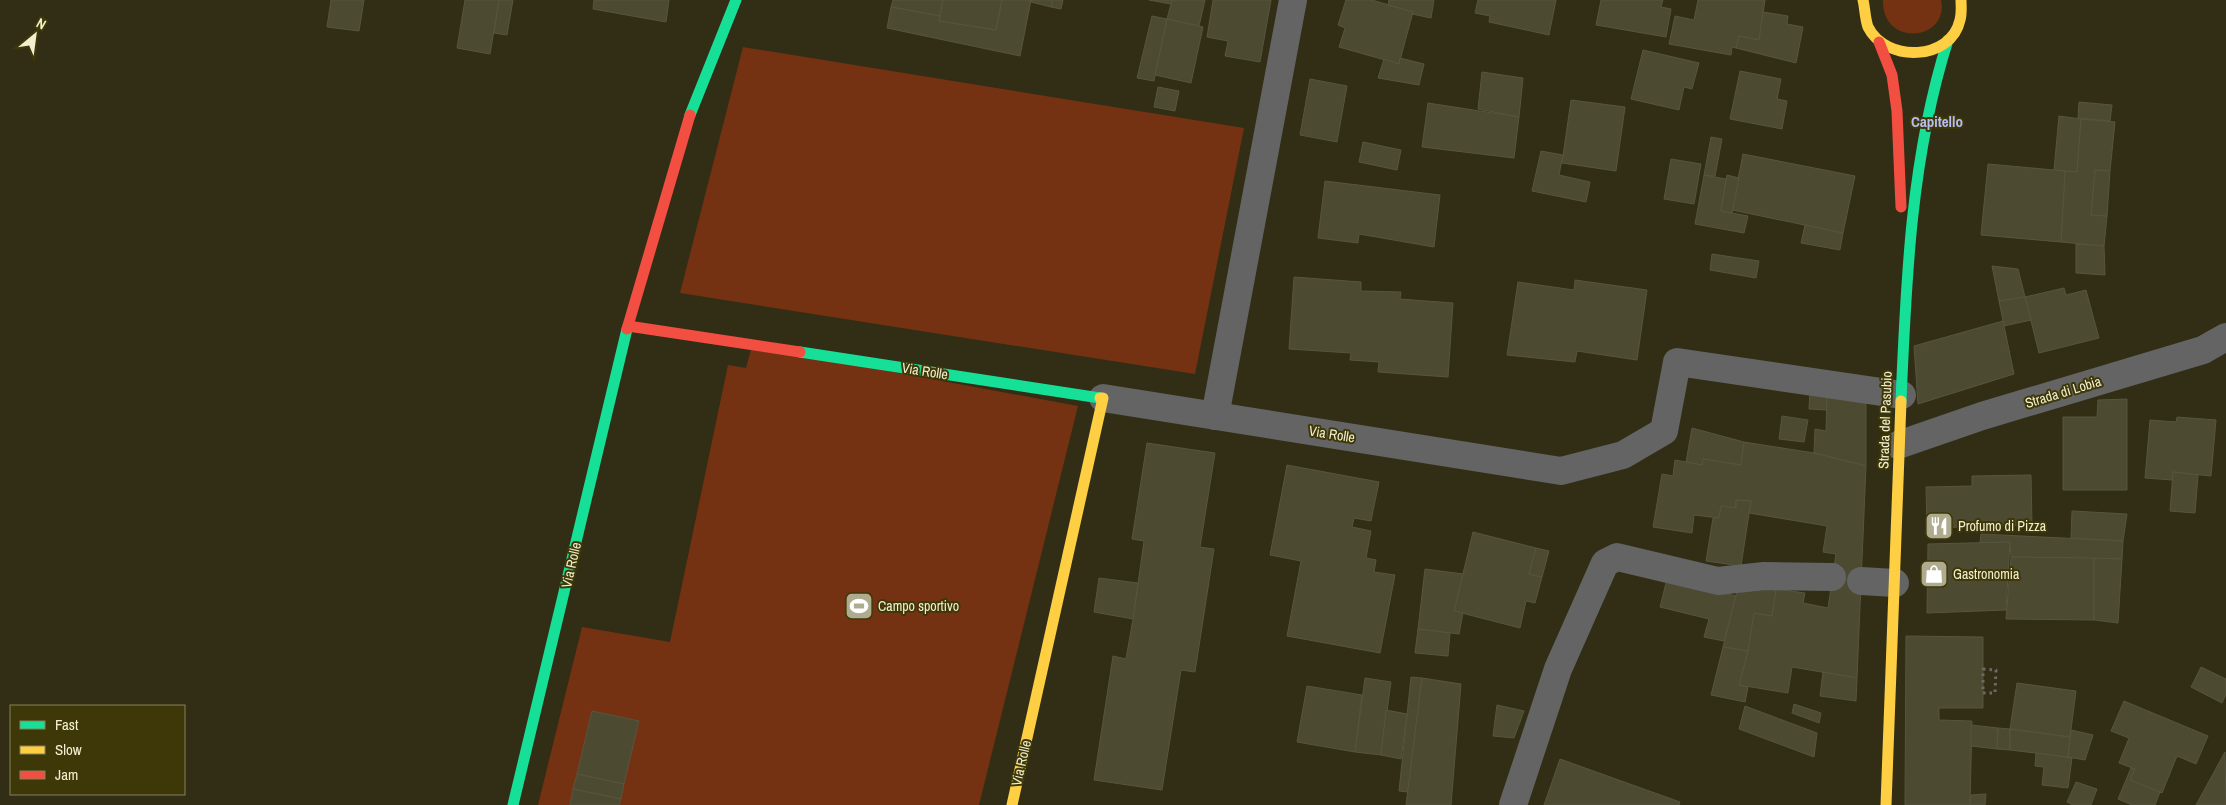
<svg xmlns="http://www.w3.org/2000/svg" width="2226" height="805" font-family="'Archivo Narrow',sans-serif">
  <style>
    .green { fill: #743213 }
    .building { fill: #4d4a32; stroke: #58553f }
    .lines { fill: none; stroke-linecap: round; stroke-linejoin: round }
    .path { stroke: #6c6a65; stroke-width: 3; stroke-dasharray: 2.5 4; stroke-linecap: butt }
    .street { stroke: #636463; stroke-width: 28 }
    .fast { stroke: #16e098; stroke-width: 11 }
    .slow { stroke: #ffcf43; stroke-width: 11 }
    .jam { stroke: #f24e42; stroke-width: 11 }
    .labels { text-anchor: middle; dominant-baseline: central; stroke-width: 4; stroke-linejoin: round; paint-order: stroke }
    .street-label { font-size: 14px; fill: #f2eed0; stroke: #3e3808 }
    .poi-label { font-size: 14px; fill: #f2eed0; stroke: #3e3808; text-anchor: start }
    .neighbourhood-label { font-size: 15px; font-weight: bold; fill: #b9bdf6; stroke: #3e3808 }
  </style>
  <rect width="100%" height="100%" fill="#312e15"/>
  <g class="green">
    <path d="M1883,0H1941C1950,40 1882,49 1883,0Z"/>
    <path d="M743,47L1244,128L1195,374L680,293Z"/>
    <path d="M752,346L1078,406L979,805H538L582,627L670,642L728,365L746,368Z"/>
  </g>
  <g class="building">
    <path d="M331,0H364L359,31L327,27Z"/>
    <path d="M465,0H499L490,54L457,48Z"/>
    <path d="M499,0H513L507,35L494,33Z"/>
    <path d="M594,0H669L666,22L593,9Z"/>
    <path d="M893,0H943L940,16L891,7Z"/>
    <path d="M943,0H1002L996,30L939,21Z"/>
    <path d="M1002,0H1031L1020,56L887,28L891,7L940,16L939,21L996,30Z"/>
    <path d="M1031,0H1053L1051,7L1031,2Z"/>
    <path d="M1053,0H1063L1061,9L1051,7Z"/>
    <path d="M1149,0H1172L1171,4Z"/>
    <path d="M1172,0H1205L1199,26L1167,19Z"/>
    <path d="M1213,0H1271L1260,62L1225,56L1228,41L1207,37Z"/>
    <path d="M1346,0H1372L1413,12L1399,64L1339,47L1345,28L1338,25Z"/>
    <path d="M1389,0H1434L1431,18L1412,14L1413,12L1388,5Z"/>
    <path d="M1478,0H1556L1549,35L1489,22L1490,16L1475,13Z"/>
    <path d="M1601,0H1663L1661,7L1671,9L1666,37L1596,25Z"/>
    <path d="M1698,0H1765L1759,40L1739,36L1736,48L1732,47L1731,55L1669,44L1675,16L1694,20Z"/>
    <path d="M1763,12L1788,16L1787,24L1803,27L1796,63L1736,48L1739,36L1759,40Z"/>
    <path d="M1152,16L1167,19L1154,81L1137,78Z"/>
    <path d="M1167,19L1203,27L1191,83L1155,75Z"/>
    <path d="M1643,50L1699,63L1692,89L1684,87L1679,110L1631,99Z"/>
    <path d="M1400,58L1424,64L1419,85L1378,78L1384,59L1399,64Z"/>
    <path d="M1740,71L1781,79L1777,99L1787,101L1782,129L1730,119Z"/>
    <path d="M1482,72L1523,78L1519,117L1478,109Z"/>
    <path d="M1310,79L1347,86L1337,142L1300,135Z"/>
    <path d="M1158,87L1179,91L1175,111L1154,107Z"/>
    <path d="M1571,100L1625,107L1616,171L1562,163Z"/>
    <path d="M2079,102L2112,105L2110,121L2078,118Z"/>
    <path d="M1428,103L1519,117L1514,158L1422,147Z"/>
    <path d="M2059,116L2081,119L2077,172L2054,170Z"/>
    <path d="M2081,119L2115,122L2110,171L2095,170L2091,215L2107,216L2104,246L2061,242L2065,171L2077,172Z"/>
    <path d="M1711,137L1722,139L1715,176L1704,175Z"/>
    <path d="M1363,142L1401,150L1397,170L1359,162Z"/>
    <path d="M1541,151L1563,155L1559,175L1590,182L1586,202L1532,191Z"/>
    <path d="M1743,154L1855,176L1843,233L1732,210Z"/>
    <path d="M1671,159L1701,164L1694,204L1664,199Z"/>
    <path d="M1988,164L2065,171L2061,242L1981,235Z"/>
    <path d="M2095,170L2110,171L2107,216L2091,215Z"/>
    <path d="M1704,175L1726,179L1721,211L1748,216L1744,233L1695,224Z"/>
    <path d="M1727,175L1739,178L1732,213L1721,211Z"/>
    <path d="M1325,181L1440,195L1434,247L1359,234L1358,243L1318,238Z"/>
    <path d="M1805,225L1843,233L1840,250L1801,243Z"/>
    <path d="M2076,244L2104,246L2105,275L2076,273Z"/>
    <path d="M1712,254L1759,261L1756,278L1710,270Z"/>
    <path d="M1992,266L2018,269L2025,297L1999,301Z"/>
    <path d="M1294,277L1361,282V291L1401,292L1400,299L1453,303L1448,377L1378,372L1379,362L1350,360L1351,353L1289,349Z"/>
    <path d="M1575,280L1647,290L1637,360L1577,351L1575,362L1507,355L1518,282L1574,290Z"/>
    <path d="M2064,288L2066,295L2086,290L2099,338L2039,353L2025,297Z"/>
    <path d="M2025,297L2031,320L2004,326L1999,301Z"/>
    <path d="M2003,321L2014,374L1918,404L1914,346Z"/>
    <path d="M1810,390L1827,392V410L1809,409Z"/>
    <path d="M1827,392L1866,398V466L1814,453L1815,429L1826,431Z"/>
    <path d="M2127,399V490H2063V417H2097L2098,400Z"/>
    <path d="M1782,416L1808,420L1804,442L1779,439Z"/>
    <path d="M2177,417L2216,420L2211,476L2173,472L2172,480L2145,478L2150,420L2176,422Z"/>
    <path d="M1692,428L1744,442L1741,465L1703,459L1702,465L1686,462Z"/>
    <path d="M1744,442L1814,453L1866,466L1857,678L1792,667L1788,693L1739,685L1754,613L1772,616L1776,589L1805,593L1803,603L1828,608L1836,554L1823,552L1827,526L1749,513L1751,501L1736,500V508L1721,506L1719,518L1694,515L1692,533L1653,527L1662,474L1673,476L1675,460L1702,465L1703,459L1741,465Z"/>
    <path d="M1147,443L1215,453L1200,547L1214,549L1195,672L1181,670L1162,790L1094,780L1113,656L1126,659L1133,619L1144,541L1132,539Z"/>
    <path d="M1287,465L1379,482L1371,521L1354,518L1352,527L1371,531L1366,558L1376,560L1374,572L1395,575L1380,653L1287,636L1301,561L1270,555Z"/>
    <path d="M2173,472L2198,475L2195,513L2170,511Z"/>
    <path d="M2031,475L2032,525L1927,528L1926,487L1972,486V476Z"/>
    <path d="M1736,500L1751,501L1741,566L1706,561L1713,518H1719L1721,506L1736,508Z"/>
    <path d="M2072,511L2127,514L2123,541L2071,538Z"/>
    <path d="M1473,532L1536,548L1529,574L1542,577L1535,603L1526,601L1520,628L1454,611Z"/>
    <path d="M1981,534L2123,541L2122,559L2011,557L2010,542L1980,543Z"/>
    <path d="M2010,542L2006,610L1927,613L1928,544Z"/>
    <path d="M1536,548L1549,551L1542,577L1529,574Z"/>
    <path d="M2011,557L2094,558V620L2006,619Z"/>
    <path d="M2094,558L2122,559L2118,623L2094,620Z"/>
    <path d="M1425,569L1463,574L1454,611L1463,613L1459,634L1418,629Z"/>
    <path d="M1099,578L1138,583L1133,619L1094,612Z"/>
    <path d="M1667,579L1736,596L1724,641L1704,637L1709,619L1660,607Z"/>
    <path d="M1760,586L1776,589L1772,616L1754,613L1748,651L1723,647L1738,587L1759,591Z"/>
    <path d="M1418,629L1450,633L1448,656L1415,653Z"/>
    <path d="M1906,636L1983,637V708H1939V720L1972,721L1970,805H1905Z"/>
    <path d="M1723,647L1748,651L1739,685L1748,687L1745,702L1711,695Z"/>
    <path d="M2201,667L2226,679V694L2222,703L2191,687Z"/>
    <path d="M1823,672L1857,678L1856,701L1820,696Z"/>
    <path d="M1411,677L1422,678L1408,792L1399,791Z"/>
    <path d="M1365,678L1391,682L1381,755L1355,752Z"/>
    <path d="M1422,678L1461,684L1451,805H1406Z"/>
    <path d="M2017,683L2076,691L2070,737L2010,729Z"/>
    <path d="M1307,686L1362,695L1355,752L1297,742Z"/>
    <path d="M2124,701L2208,736L2196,764L2177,756L2162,793L2130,780L2135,769L2119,763L2129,738L2111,731Z"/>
    <path d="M1794,704L1821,713L1819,723L1792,713Z"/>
    <path d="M1497,705L1524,711L1514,738L1493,736Z"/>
    <path d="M1745,706L1817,733L1814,757L1739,729Z"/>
    <path d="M1386,710L1407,714L1401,759L1381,755Z"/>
    <path d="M592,711L639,721L624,784L577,774Z"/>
    <path d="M1971,725L1998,728L1997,749L1971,746Z"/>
    <path d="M1998,728L2010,729V750L1997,749Z"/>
    <path d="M2010,729L2070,737L2068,757L2010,750Z"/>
    <path d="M2071,730L2093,735L2085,760L2068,757Z"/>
    <path d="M2225,752L2226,805H2196Z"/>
    <path d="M2036,753L2072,758L2068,788L2042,785L2044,767L2035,766Z"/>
    <path d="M1560,759L1680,802L1679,805H1544Z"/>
    <path d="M2131,768L2135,769L2130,780L2160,792L2155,805H2132L2118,799Z"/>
    <path d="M577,774L624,784L621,799L573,789Z"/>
    <path d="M2076,782L2097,789L2091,805H2073L2067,802Z"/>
    <path d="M573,789L621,799L619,805H570Z"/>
    <path d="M1986,794L1985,805H1970L1971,795Z"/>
  </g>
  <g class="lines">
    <path class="path" d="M1983,669L1996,670L1995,693H1983Z"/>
    <g class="street">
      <path d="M1103,398L1561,471L1623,455L1664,431L1677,362L1902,395"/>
      <path d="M1215,416L1293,0"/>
      <path d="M1898,445L1982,416L2203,350L2226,337"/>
      <path d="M1861,581L1895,583"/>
      <path d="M1513,805L1558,669L1605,563L1617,557L1718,581L1764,576L1832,577"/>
    </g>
    <g class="fast">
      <path d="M690,115L736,0"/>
      <path d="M800,352L1100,398"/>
      <path d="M1901,401C1906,280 1911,156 1948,40"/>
      <path d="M513,805L627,329"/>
    </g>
    <g class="slow">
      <path d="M1863,0C1865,8 1865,19 1868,27C1886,63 1951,61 1960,20C1962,13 1961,6 1961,0"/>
      <path d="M1012,805L1103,398H1100"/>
      <path d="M1886,805L1901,401"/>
    </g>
    <g class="jam">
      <path d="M1879,42L1892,75L1897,111L1901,207"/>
      <path d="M628,326L800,352"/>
      <path d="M627,329L690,115"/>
    </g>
  </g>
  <defs>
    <symbol id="restaurant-square" viewBox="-11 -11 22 22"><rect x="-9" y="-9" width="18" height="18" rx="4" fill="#aeab8f" stroke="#3e3808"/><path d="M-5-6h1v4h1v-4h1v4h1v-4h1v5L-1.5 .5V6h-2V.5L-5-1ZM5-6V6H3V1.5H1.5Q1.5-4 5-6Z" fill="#fff"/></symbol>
    <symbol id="shop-square" viewBox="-11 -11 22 22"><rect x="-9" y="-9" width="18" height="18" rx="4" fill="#aeab8f" stroke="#3e3808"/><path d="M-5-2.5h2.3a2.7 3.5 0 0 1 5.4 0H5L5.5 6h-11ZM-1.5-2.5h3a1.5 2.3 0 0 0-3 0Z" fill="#fff"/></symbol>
    <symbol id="stadium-square" viewBox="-11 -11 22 22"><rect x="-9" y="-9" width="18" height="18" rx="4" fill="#aeab8f" stroke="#3e3808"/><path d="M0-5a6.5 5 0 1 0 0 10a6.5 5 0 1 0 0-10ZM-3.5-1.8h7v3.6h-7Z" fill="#fff"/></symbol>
  </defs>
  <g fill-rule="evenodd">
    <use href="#restaurant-square" x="1923" y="510" width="32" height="32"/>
    <use href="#shop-square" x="1918" y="558" width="32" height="32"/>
    <use href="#stadium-square" x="843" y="590" width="32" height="32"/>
  </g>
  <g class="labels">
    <g class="street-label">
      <text transform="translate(925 371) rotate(9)">Via Rolle</text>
      <text transform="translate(2063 392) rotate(-17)">Strada di Lobia</text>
      <text transform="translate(1885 420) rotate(-88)">Strada del Pasubio</text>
      <text transform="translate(1332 434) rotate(9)">Via Rolle</text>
      <text transform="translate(571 565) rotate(-77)">Via Rolle</text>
      <text transform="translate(1021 763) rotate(-77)">Via Rolle</text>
    </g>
    <g class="poi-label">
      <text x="1958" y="526">Profumo di Pizza</text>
      <text x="1953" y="574">Gastronomia</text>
      <text x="878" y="606">Campo sportivo</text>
    </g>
    <g class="neighbourhood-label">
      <text x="1937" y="121">Capitello</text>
    </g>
  </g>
  <rect x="10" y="705" width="175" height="90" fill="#3e3808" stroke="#868158"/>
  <rect x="20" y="721" width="25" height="8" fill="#16e098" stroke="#868158"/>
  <text x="55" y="730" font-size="15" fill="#f2eed0">Fast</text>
  <rect x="20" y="746" width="25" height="8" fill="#ffcf43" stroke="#868158"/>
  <text x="55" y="755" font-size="15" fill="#f2eed0">Slow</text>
  <rect x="20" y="771" width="25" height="8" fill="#f24e42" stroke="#868158"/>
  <text x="55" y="780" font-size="15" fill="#f2eed0">Jam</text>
  <g transform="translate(35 35) rotate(29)" stroke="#3e3808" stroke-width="4" paint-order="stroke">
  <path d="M0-4L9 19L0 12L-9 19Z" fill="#f2eed0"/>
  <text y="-8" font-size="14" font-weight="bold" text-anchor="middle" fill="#f2eed0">N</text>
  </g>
</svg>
